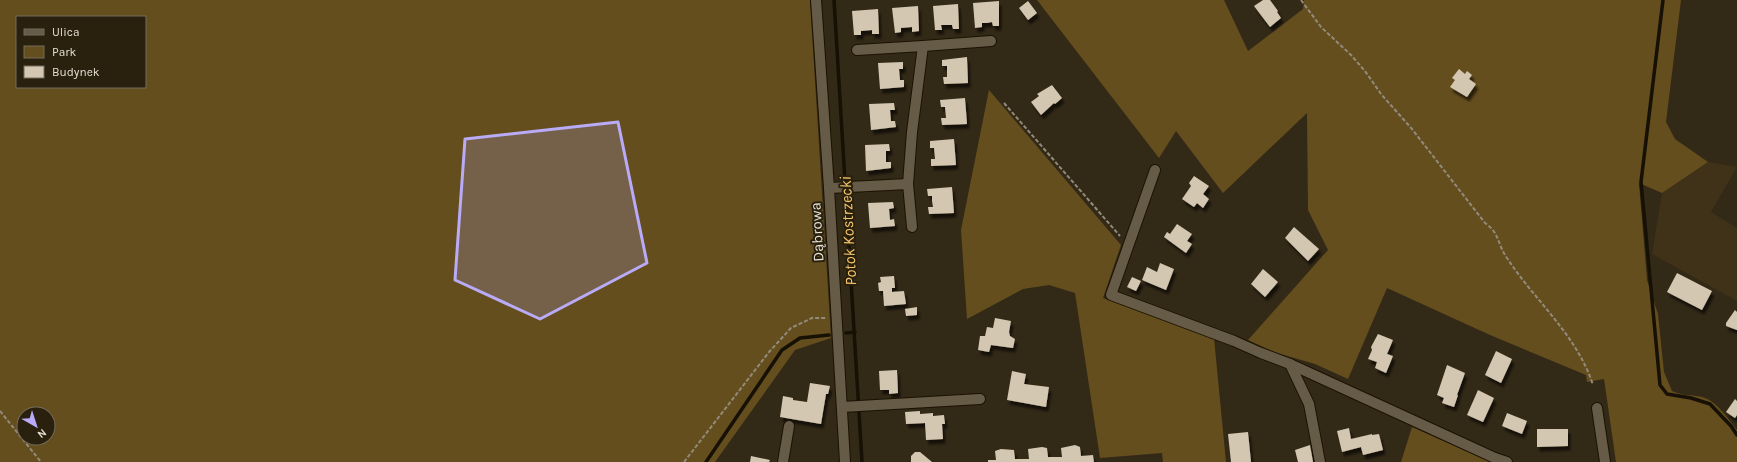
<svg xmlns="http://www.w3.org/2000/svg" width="1737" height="462" font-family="Karla,sans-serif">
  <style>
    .built { fill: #403219 }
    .green { fill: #654e1e; fill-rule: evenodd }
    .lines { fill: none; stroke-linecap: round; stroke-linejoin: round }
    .stream { stroke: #161005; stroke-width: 3.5 }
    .building { fill: #d4c7b1; filter: url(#shadow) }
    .minor-casing { stroke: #1b1202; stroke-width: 12 }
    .path { stroke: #928b7c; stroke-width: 2; stroke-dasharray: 4 2; stroke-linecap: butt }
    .minor { stroke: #665b47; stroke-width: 10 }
    .marked { fill: #b9abf7; fill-opacity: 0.2; stroke: #b9abf7; stroke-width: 3; stroke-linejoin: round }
    .labels { text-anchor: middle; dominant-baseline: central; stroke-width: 4; stroke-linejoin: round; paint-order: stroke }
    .street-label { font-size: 15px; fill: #e5dfd3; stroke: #29200d }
    .water-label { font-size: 16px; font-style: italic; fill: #f6c66c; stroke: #29200d }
  </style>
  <defs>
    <filter id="shadow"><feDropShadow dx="2.5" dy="4.5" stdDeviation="1" flood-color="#0009"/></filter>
  </defs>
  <rect width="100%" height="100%" fill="#332917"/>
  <path class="built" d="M1708,162L1737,167L1711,212L1737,228V301L1652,254L1662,193Z"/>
  <g class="green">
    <path d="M0,0H810L831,338L795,350L715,462H0ZM17,17H145V87H17ZM24,414H48V438H24Z"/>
    <path d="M1037,0H1224L1248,51L1303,9L1304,0H1681L1666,122L1675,139L1708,162L1662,193L1639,183L1647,280L1658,314L1664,372L1672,391C1685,397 1691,394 1702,397C1717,401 1728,419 1737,430V462H1616L1604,379L1587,382L1586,375L1490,335L1387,288L1348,379L1315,364L1274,352L1248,340L1328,250L1308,210L1307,113L1223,193L1176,131L1159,158Z"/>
    <path d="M989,90L1121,245L1103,298L1214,338L1226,462H1163L1162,453L1100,458L1075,293L1049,285L1023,289L967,319L961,230Z"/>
    <path d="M1412,427L1491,462H1401Z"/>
  </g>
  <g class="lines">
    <g class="stream">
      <path d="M834,0L862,462"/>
      <path d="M1663,0L1641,182L1660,385L1667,394L1691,398L1710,404L1731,426L1737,435"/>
      <path d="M846,333L855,332"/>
      <path d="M706,462L782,350L800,338L829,335"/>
    </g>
  </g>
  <g class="building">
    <path d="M1263,0H1270L1278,11L1277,12L1281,18L1270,27L1254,6Z"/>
    <path d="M999,1V26H993L992,22L987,23H982V27L975,28L973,3Z"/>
    <path d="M1028,1L1037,13L1028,20L1019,8Z"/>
    <path d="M958,4L959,29H953L952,25H941L942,30H935L933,6Z"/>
    <path d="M918,6L919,31L912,32V27L901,28V32L895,33L892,8Z"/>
    <path d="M878,9L879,34H872V30L861,31V35H854L852,11Z"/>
    <path d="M967,57L968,83L944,84L943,77H947V66H942V60Z"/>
    <path d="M903,62V69H899L900,80H904V87L880,89L878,63Z"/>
    <path d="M1459,69L1465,74L1467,71L1472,75L1469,79L1476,84L1467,97L1450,87L1455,80L1452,78Z"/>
    <path d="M1052,85L1062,98L1055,104L1054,103L1041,115L1031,102L1039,96L1037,94Z"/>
    <path d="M965,98L967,124L942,125L941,118H946L945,107H941L940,100Z"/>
    <path d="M894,103L895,110H890L891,121H895L896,127L871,130L869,104Z"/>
    <path d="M954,139L956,165L931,166V159H935L934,148H930V141Z"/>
    <path d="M889,144L890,151H886V162H891V168L866,171L865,145Z"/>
    <path d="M1194,176L1209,186L1203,194L1209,199L1203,208L1197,203L1194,207L1182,199L1191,186L1189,183Z"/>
    <path d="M952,187L954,213L929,214L928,207H933L932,201V196H928L927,189Z"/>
    <path d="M893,202L894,208L889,209L890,220L894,219L895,226L870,228L868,203Z"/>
    <path d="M1177,224L1192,234L1187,241L1192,244L1186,253L1164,237L1167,232L1170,234Z"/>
    <path d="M1294,227L1319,249L1308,261L1285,238Z"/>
    <path d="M1160,263L1174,269L1166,290L1142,280L1147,267L1157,272Z"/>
    <path d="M1263,269L1278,282L1265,297L1251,284Z"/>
    <path d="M1677,273L1712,291L1702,310L1667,292Z"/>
    <path d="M894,276L895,288H892V292L904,291L906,304L884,306L883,291H879L878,283L881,282L880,277Z"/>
    <path d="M1132,277L1141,281L1136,291L1127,287Z"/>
    <path d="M917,307V315L906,316L905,309Z"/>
    <path d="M1735,310L1737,312V330L1726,326V323Z"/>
    <path d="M995,318L1011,321L1009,332L1010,336L1015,339L1013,348L991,345L989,352L978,350L980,336H985L987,327L993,328Z"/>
    <path d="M1378,334L1393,340L1387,354L1393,356L1386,373L1375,368L1377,362L1368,359L1372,350L1371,347Z"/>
    <path d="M1496,351L1512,359L1501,383L1485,375Z"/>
    <path d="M1447,365L1465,373L1457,395H1458L1454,407L1442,403L1444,398L1437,395Z"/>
    <path d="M897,370L898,393L889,394V390H880L879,371Z"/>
    <path d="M1012,371L1026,374L1024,384L1049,387L1046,407L1007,400Z"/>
    <path d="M810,383L830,386L828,394H826L821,424L780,417L783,396L793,398V400L807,402Z"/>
    <path d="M1478,390L1494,398L1483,422L1467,415Z"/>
    <path d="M1735,399L1737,401V415L1735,418L1726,412Z"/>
    <path d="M920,411V414L933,413V416L944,415L945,424H942L943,439L926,440L925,423L906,424L905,412Z"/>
    <path d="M1507,413L1527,421L1522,434L1502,426Z"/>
    <path d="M1349,428L1351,439L1372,434V435L1379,434L1383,450L1363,455L1361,447L1342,452L1337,431Z"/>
    <path d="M1537,429H1568V446L1537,447Z"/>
    <path d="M1248,432L1251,462H1231L1228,434Z"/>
    <path d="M1075,445L1080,447L1081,456L1093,455L1094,462H988V460H996L995,451L1001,449L1014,450L1015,459H1029L1028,449L1042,447L1047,448L1048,457H1062L1061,448Z"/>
    <path d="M1310,445L1313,462H1298L1295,450Z"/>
    <path d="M915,452H920L932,462H911V456Z"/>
    <path d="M751,456L770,460L769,462H750Z"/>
  </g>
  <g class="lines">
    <defs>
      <g id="minor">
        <path d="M816,0L829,188L845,462"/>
        <path d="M923,46L991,41"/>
        <path d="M857,50L923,46L912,132L908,184"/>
        <path d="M1155,170L1111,295L1234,341L1261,353L1290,364L1309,404L1320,462"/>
        <path d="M829,188L908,184L912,227"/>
        <path d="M1290,364L1495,458L1507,462"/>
        <path d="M842,407L980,399"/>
        <path d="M1597,408L1605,462"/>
        <path d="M783,462L789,426"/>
      </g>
    </defs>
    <use href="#minor" class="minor-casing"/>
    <g class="path">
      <path d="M1301,0L1321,27L1351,55L1365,71L1381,94L1412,129L1485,223C1500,233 1497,244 1507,258C1535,301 1577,335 1593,385"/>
      <path d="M1004,103L1120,236"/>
      <path d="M0,411L41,462"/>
      <path d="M684,462L769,352L791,328L812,318H826"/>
    </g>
    <use href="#minor" class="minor"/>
  </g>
  <path class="marked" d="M618,122L647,263L540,319L455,280L465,139Z"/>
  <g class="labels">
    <g class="street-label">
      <text transform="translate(817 232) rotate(-93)">Dąbrowa</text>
    </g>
    <g class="water-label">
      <text transform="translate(848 231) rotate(-93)">Potok Kostrzecki</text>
    </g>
  </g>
  <rect x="16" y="16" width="130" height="72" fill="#29200d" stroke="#746c5c"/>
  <rect x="24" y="29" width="20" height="6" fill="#665b47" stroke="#746c5c"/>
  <text x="52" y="36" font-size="12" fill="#e5dfd3">Ulica</text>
  <rect x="24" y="46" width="20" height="12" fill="#654e1e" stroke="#746c5c"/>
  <text x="52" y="56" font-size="12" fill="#e5dfd3">Park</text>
  <rect x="24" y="66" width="20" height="12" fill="#d4c7b1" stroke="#746c5c"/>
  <text x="52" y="76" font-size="12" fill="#e5dfd3">Budynek</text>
  <g transform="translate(36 426) rotate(141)"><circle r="19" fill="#29200d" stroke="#746c5c"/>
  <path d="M0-3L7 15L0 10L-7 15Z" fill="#b9abf7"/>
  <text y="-6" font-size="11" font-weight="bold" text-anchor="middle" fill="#e5dfd3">N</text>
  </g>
</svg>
